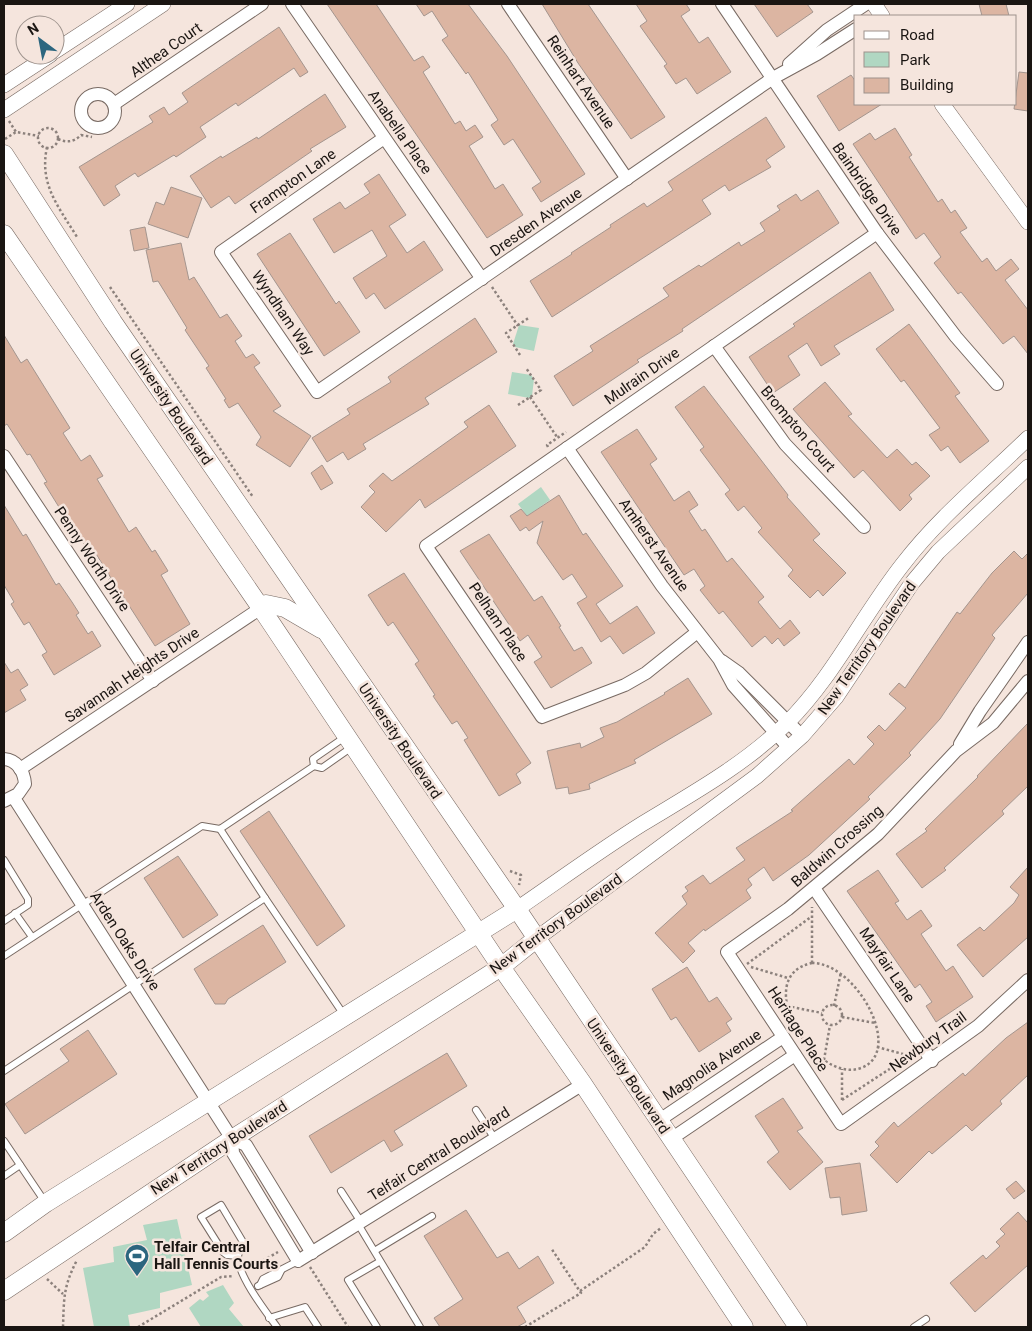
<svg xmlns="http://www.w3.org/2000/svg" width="1032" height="1331" font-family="Roboto,sans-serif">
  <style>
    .green { fill: #b0d7c2 }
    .building { fill: #dcb5a2; stroke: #a4958e }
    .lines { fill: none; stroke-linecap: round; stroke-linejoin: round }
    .service-casing { stroke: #786a63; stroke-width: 8 }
    .minor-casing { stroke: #786a63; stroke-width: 14 }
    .tertiary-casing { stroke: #786a63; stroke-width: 16 }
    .secondary-casing { stroke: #786a63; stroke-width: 19 }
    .path { stroke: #8c817c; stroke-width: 2.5; stroke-dasharray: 2.5 2.5; stroke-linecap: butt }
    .service { stroke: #fff; stroke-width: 6 }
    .minor { stroke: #fff; stroke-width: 12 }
    .tertiary { stroke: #fff; stroke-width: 15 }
    .secondary { stroke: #fff; stroke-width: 18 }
    .labels { text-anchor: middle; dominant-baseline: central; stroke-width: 5; stroke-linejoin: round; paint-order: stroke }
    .street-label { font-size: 15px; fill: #1a1512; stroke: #f5e5dd }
    .poi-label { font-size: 15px; font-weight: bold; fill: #1a1512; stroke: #f5e5dd; text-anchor: start }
  </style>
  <rect width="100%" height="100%" fill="#f5e5dd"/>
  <g class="green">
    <path d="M519,325L539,328L534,351L515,347L513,344Z"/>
    <path d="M512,372L531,375L534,379L532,396L529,398L508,394Z"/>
    <path d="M541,487L550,500L527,516L518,504Z"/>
    <path d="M177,1219L192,1285L160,1293V1308L128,1315L130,1327H94L83,1268L114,1262L113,1247L147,1240L143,1225Z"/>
    <path d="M223,1285L234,1303L229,1309L244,1327H201L189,1308L200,1299L203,1301L209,1296L206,1292Z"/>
  </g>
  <g class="building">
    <path d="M327,4H376L414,61L423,56L430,67L423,72L455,124L460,121L466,131L475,125L483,137L469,146L495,189L503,184L523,215L487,238Z"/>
    <path d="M416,4H468L507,56L585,174L541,202L532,188L541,182L513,139L504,145L491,125L498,120L468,72L466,74L442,40L448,36L432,11L424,16Z"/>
    <path d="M542,4H588L665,117L631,139L578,63Z"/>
    <path d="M636,4H686L690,10L681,16L699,43L708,37L731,72L697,94L686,78L676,84L664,66L667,64L640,26L647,21Z"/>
    <path d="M754,4H807L813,12L777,37Z"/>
    <path d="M979,4H1006L1009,16H982Z"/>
    <path d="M279,27L308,72L300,77L294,68L238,106L236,103L200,127L206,137L176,157L174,155L138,177L135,173L115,186L120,195L104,206L79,167L153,122L149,116L164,107L169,115L188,102L182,93Z"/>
    <path d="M1019,72L1028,73V111L1014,109Z"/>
    <path d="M851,75L856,82V104H882L839,131L817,96Z"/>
    <path d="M325,94L346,127L310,149L312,151L235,204L229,196L211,208L190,176L221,156L222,158L257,137L258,139Z"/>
    <path d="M766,117L785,147L766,160L771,167L729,191L725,185L702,200L711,214L552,317L530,281L572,254L571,253L611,227L610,225L644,203L647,207L673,190L668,182Z"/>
    <path d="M895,128L912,155L909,157L938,202L942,199L951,213L955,210L967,228L960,232L982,262L987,258L996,271L1011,259L1019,269L1005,280L1028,310V354L1014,336L1003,344L961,292L958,294L934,263L941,257L924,233L916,239L853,144L870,133L875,140Z"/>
    <path d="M379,174L406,215L389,226L407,253L424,241L443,270L385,309L374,293L366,299L353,278L387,256L372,230L334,253L313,219L340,202L345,209L370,193L364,184Z"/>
    <path d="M171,187L202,198L188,238L148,224L156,202L164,205Z"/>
    <path d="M818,190L839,223L682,329L683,331L637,360L639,362L573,406L554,376L593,351L590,346L669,296L663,288L699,265L701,267L739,242L741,246L765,231L760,223L780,210L777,206L796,194L801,201Z"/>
    <path d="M145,227L149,248L134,251L130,230Z"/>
    <path d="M290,233L336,304L339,301L360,332L324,356L257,254Z"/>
    <path d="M181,243L189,280L194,277L220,318L227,314L242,336L235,341L246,358L253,354L260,363L254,367L281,406L273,411L311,436L290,467L256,445L261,437L238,403L229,408L224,400L226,399L206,368L209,366L185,330L187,328L158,281L153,282L146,250Z"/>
    <path d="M870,272L894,310L834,346L840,354L821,366L807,343L788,356L800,375L773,393L749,357L795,326L793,324Z"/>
    <path d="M475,318L497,352L425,398L429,404L363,444L366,449L348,460L343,452L327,462L312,438L350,414L347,409L391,382L388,377Z"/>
    <path d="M909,324L960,393L955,396L989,441L960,463L948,446L941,451L929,435L940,428L904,380L901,382L876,349Z"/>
    <path d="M4,335L21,363L27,359L70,428L63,433L81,461L90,455L103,476L97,479L129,532L136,527L152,552L155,550L168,571L161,575L190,624L155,646L119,590L116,592L108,580L111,578L88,541L84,544L69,519L67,520L44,483L47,482L30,454L27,455L7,424L4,426Z"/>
    <path d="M825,382L852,414L848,416L887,458L897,449L912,465L916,462L930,476L909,495L912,499L900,511L863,470L854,478L793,409Z"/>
    <path d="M704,386L788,495L787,497L820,534L813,540L846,573L823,596L818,590L810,598L788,576L793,570L758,532L762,528L744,506L738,511L725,494L730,490L700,450L704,447L675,407Z"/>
    <path d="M489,405L516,446L425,508L420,499L386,532L361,507L375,492L369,486L383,473L392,481L468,427L464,422Z"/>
    <path d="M637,429L657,459L650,464L674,501L689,491L698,505L689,511L702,531L705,529L727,562L732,558L764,597L758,602L780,629L790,620L800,633L784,646L778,638L772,644L765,636L752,647L723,611L719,614L700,590L705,586L694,569L684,575L644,516L601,452Z"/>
    <path d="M322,465L333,483L321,490L311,473Z"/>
    <path d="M559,495L583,535L586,533L623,586L596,604L610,624L637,606L655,633L623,654L610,636L601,642L577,603L587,597L572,574L563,580L537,543L543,521L529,531L526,527L520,531L510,516L521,509L527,516Z"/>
    <path d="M4,505L23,536L26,534L56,585L59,583L72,602L79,613L76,615L88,634L92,631L101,646L54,675L42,655L47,652L29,622L24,625L11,604L14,602L4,585Z"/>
    <path d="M489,534L534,601L542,596L561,626L559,627L574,651L582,647L592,663L551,688L534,662L542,657L528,635L520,641L460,551Z"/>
    <path d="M1014,551L1022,559L1028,553V593L992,635L995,638L940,719L909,753L911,755L868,797L870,799L809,855L773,881L764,867L748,879L752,885L746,890L751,898L705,931L704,929L688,943L695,951L683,963L655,933L687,904L682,896L688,891L685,887L703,875L710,884L745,860L736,848L793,811L791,810L849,759L854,765L874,744L867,737L879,725L885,731L906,708L889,694L899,683L905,688L957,612L960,614L992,573Z"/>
    <path d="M404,573L531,763L516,774L521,783L499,796L464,740L468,738L457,721L452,724L433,696L435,695L415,664L419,661L393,622L388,626L368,595Z"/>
    <path d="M4,662L11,673L18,669L28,685L20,690L26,700L4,713Z"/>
    <path d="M688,678L712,714L634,760L636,763L589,784L590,789L569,794L568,787L556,789L547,751L580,743L581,748L604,737L600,728L617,722L665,694L664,693Z"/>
    <path d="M1028,723V786L1002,811L1004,814L944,868L946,870L922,888L896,854L927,831L925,829L978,777L977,776Z"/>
    <path d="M269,811L345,926L317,946L240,831Z"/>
    <path d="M178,856L218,915L183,938L144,878Z"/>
    <path d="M1028,867V937L983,977L957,945L980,927L984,931L1014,903L1019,895L1010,887Z"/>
    <path d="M878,870L899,901L895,903L907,920L921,910L932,926L921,934L946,971L953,966L973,997L936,1022L926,1006L932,1002L920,984L915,988L847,891Z"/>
    <path d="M263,925L286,962L228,999L225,1004H215L194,969Z"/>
    <path d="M687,967L709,1002L717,997L732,1019L726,1023L731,1031L699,1052L676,1017L671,1020L652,989Z"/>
    <path d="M1028,1022V1075L1000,1101L1002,1104L972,1131L966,1125L932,1154L929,1151L897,1183L870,1155L879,1146L875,1142L894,1122L898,1127L963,1073L965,1076L1006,1038Z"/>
    <path d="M88,1030L117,1074L25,1134L5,1104L69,1061L60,1049Z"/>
    <path d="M447,1053L467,1086L394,1131L403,1145L391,1152L384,1140L331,1173L309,1136Z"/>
    <path d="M783,1098L803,1128L797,1131L823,1162L790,1190L767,1162L779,1152L755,1116Z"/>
    <path d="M860,1163L867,1211L842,1215L840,1197L830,1198L825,1168Z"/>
    <path d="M1016,1181L1025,1191L1014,1199L1006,1189Z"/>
    <path d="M466,1210L497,1258L508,1252L519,1269L538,1256L554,1283L517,1307L526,1322L517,1327H440L434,1318L463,1299L424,1236Z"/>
    <path d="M1018,1212L1028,1223V1265L975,1312L950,1283L983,1255L986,1259L1000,1246L996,1242L1005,1234L1000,1229Z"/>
  </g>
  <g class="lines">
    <defs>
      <g id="service">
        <path d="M314,766L322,768L352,747"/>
        <path d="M220,829L265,898"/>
        <path d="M4,860L28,899V905L4,921"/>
        <path d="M15,913L32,937"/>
        <path d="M4,956L202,826L220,829L314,766L313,759L345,737"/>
        <path d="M4,1071L265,898L344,1015"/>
        <path d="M476,1110L495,1139"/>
        <path d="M4,1141L45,1202"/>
        <path d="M4,1176L20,1165"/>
        <path d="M341,1191L361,1222"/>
        <path d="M358,1224L420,1327"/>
        <path d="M376,1250L432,1216"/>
        <path d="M238,1256L227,1255L223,1252L201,1217L221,1205L243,1242C243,1248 238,1252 238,1257C238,1276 266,1312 277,1327"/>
        <path d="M260,1285L263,1279L298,1261"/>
        <path d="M258,1286L278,1277L281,1271"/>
        <path d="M269,1318L305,1307L318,1327"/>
        <path d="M377,1327L348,1280L379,1262"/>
        <path d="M914,1327L926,1319"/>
      </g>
      <g id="minor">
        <path d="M292,4L482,279"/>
        <path d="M508,4L627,179"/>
        <path d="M722,4L877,233L956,337L997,384"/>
        <path d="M789,64L827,30L866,4"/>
        <circle cx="98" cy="111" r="17"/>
        <path d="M114,104L262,4"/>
        <path d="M384,138L221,252L317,392L773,78L817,54L856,29"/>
        <path d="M714,346L785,444L864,527"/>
        <path d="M567,448L662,586L719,659L733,685L789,748"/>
        <path d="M4,456L153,681"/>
        <path d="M696,633L646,673L625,685L542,717L426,546L877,233"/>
        <path d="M722,661L739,673L802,736"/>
        <path d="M1028,681L993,723L956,751L878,834L788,909L727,952L841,1124L978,1026L1028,980"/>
        <path d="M960,744L980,711L1028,642"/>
        <path d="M4,759C17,760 24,771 25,784L18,794L4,801"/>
        <path d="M20,769L261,608"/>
        <path d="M14,798L232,1139L233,1153L298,1261L583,1084"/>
        <path d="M814,888L932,1061"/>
        <path d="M658,1121L783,1037"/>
        <path d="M232,1139L246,1145L312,1253"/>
        <path d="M671,1139L795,1055"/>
      </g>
      <g id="tertiary">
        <path d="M874,4L882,16"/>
        <path d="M55,51L127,4"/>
        <path d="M4,85L50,55"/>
        <path d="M942,104L1028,222"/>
        <path d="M4,110L163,4"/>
        <path d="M517,909C558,881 599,851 642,824C693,793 744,765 787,723C834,676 862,616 903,564C939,517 986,479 1028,438"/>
        <path d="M536,939L757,776L802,736L836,697L912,583L938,552L1028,467"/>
      </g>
      <g id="secondary">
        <path d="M4,154L113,322L517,909L798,1327"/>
        <path d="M4,234L261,608L501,967L583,1084L744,1327"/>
        <path d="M261,608L266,604L285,608L321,629"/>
        <path d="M4,1233L46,1203L517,909"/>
        <path d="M4,1291L232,1139L501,967L536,939"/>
      </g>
    </defs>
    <use href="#service" class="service-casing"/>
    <use href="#minor" class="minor-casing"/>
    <use href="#tertiary" class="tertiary-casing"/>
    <use href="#secondary" class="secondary-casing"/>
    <g class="path">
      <path d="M9,121L16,132"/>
      <circle cx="48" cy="138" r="10"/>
      <path d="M5,139L16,132L39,136"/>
      <path d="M58,139C67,143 74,142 81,135L92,137"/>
      <path d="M47,147C39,184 58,206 77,237"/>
      <path d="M110,287L253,497"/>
      <path d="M492,287L518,326"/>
      <path d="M520,355L506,333L530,317"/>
      <path d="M530,397L557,437"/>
      <path d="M518,405L541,390L526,368"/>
      <path d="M548,447L547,445L566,432"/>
      <path d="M510,871L521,875L519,885"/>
      <path d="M812,963C857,963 905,1052 861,1068C814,1085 749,976 812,963Z"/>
      <path d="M812,963V907"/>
      <path d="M747,964L811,917"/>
      <path d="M751,967L788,978"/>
      <circle cx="832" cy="1015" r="10"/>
      <path d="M787,1006L822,1013"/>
      <path d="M834,1006L841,972"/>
      <path d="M842,1017L875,1023"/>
      <path d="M877,1047L914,1057"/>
      <path d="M824,1060L830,1025"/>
      <path d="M842,1100L908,1057"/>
      <path d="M842,1100V1069"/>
      <path d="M310,1267L348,1327"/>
      <path d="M250,1268L278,1252"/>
      <path d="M47,1279L63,1294"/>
      <path d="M580,1291L645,1247L653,1234L661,1228"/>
      <path d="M63,1327C64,1299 63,1287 77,1260"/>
      <path d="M138,1327L221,1277L234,1276"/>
      <path d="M525,1327L581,1293L551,1248"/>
    </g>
    <use href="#service" class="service"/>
    <use href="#minor" class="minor"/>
    <use href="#tertiary" class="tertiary"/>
    <use href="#secondary" class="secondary"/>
  </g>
  <defs>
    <symbol id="stadium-pin" viewBox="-11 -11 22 30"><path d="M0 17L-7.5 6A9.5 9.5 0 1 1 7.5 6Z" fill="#2c667f" stroke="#f5e5dd"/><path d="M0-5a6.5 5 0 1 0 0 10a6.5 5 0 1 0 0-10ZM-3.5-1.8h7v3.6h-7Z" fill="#fff"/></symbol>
  </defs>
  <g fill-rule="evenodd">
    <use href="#stadium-pin" x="123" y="1242" width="28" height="38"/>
  </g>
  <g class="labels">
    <g class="street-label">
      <text transform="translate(166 50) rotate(-35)">Althea Court</text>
      <text transform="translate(581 82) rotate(56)">Reinhart Avenue</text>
      <text transform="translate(400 132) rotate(55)">Anabella Place</text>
      <text transform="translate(293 181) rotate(-35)">Frampton Lane</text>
      <text transform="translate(867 189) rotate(55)">Bainbridge Drive</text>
      <text transform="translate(536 222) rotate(-35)">Dresden Avenue</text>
      <text transform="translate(283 313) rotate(56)">Wyndham Way</text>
      <text transform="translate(642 376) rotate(-35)">Mulrain Drive</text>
      <text transform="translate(171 407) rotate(56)">University Boulevard</text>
      <text transform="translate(798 429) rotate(50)">Brompton Court</text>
      <text transform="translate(654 545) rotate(55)">Amherst Avenue</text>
      <text transform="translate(92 559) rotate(56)">Penny Worth Drive</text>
      <text transform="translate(498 622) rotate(56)">Pelham Place</text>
      <text transform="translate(867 648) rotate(-55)">New Territory Boulevard</text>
      <text transform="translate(132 675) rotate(-34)">Savannah Heights Drive</text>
      <text transform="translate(400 741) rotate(56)">University Boulevard</text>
      <text transform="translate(837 846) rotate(-41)">Baldwin Crossing</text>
      <text transform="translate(556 924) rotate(-36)">New Territory Boulevard</text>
      <text transform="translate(125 941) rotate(57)">Arden Oaks Drive</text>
      <text transform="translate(887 965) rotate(56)">Mayfair Lane</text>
      <text transform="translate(798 1029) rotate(57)">Heritage Place</text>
      <text transform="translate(928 1042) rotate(-36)">Newbury Trail</text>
      <text transform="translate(712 1065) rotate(-34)">Magnolia Avenue</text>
      <text transform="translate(628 1076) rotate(56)">University Boulevard</text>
      <text transform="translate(219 1148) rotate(-33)">New Territory Boulevard</text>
      <text transform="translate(439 1154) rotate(-32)">Telfair Central Boulevard</text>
    </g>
    <g class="poi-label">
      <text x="154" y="1247">Telfair Central<tspan x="154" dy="17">Hall Tennis Courts</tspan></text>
    </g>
  </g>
  <rect width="1032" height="1331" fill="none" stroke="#1a1512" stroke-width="10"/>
  <rect x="854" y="15" width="162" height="90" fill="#f5e5dd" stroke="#9d928c"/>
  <rect x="864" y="31" width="25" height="8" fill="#ffffff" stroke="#9d928c"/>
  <text x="900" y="40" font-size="15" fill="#1a1512">Road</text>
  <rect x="864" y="52" width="25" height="15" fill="#b0d7c2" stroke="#9d928c"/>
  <text x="900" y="65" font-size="15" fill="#1a1512">Park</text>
  <rect x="864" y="78" width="25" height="15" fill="#dcb5a2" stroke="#9d928c"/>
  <text x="900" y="90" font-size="15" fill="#1a1512">Building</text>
  <g transform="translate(40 40) rotate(328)"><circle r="24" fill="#f5e5dd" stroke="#9d928c"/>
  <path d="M0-4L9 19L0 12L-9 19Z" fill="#2c667f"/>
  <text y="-8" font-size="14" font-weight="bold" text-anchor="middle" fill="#1a1512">N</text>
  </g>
</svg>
